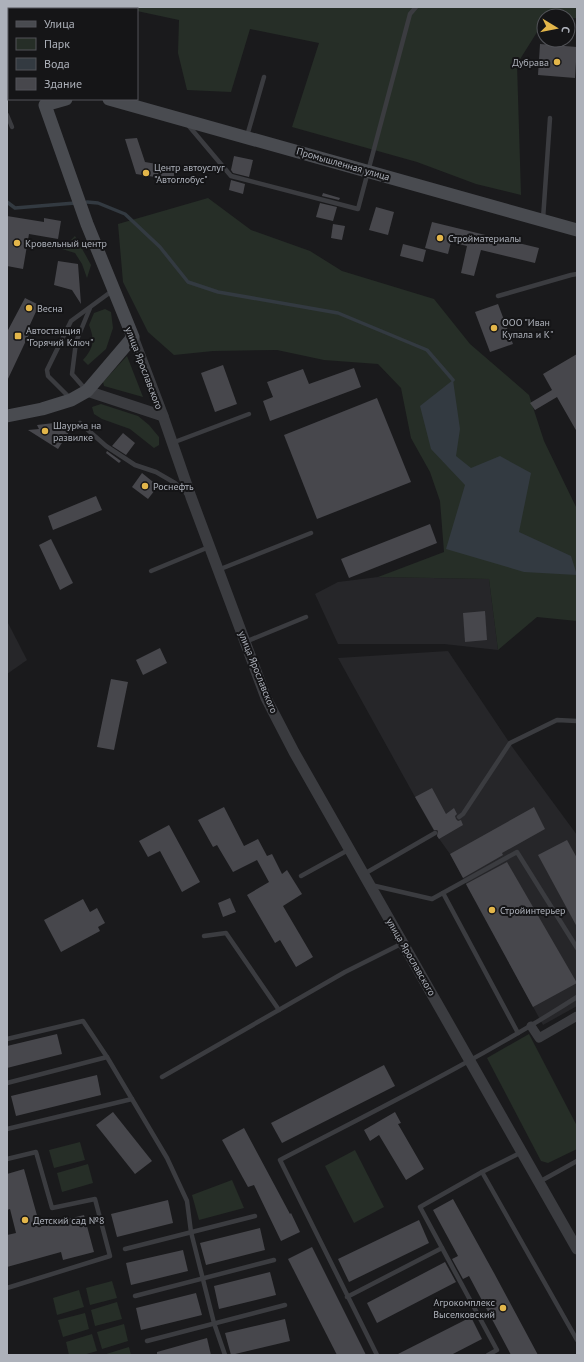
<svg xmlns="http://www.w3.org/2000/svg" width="584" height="1362" font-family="'PT Sans',sans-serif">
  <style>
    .built { fill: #262629 }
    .green { fill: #262e27 }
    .water { fill: #333a41 }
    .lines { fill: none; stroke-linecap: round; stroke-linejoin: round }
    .stream { stroke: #333a41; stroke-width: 3.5 }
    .building { fill: #47474c }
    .service { stroke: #3b3c40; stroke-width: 4.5 }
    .minor { stroke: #3b3c40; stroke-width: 9 }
    .tertiary { stroke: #3b3c40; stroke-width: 11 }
    .secondary { stroke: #494b50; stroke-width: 13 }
    .poi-dot { fill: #e3b64a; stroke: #151517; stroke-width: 1.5 }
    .labels { text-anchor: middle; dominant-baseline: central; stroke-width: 4; stroke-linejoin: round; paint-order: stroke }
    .poi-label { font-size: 10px; fill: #adb1ba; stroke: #151517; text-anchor: start }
    .street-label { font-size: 10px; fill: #adb1ba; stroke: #151517 }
  </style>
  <rect width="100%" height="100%" fill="#1a1a1c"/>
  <g class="built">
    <path d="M378,577L489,579L498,650L444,644H338L315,594L338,582Z"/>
    <path d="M7,621L27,660L7,674Z"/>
    <path d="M448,651L513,748L577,835V1006L543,1025L450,854L435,833L338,658Z"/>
  </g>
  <g class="green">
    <path d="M43,7H577V18L568,19V16H544V21L517,64L521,195L476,184L417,162L292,127L319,43L250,29L231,92L187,90L178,53L179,20L137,11V9H44Z"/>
    <path d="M208,198L251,230L310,251L342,271L434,299L470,344L529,395L544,441L577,509V621L537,617L498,650L489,579L378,577L444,552L440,501L430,472L411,438L401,388L378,364L324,360L277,350L213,351L174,355L148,332L123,282L118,224Z"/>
    <path d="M75,236L91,265L87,278L82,264L75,253L62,249Z"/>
    <path d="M105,309L111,312L113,328L106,349L88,365L83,360C94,348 95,340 89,325L94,313Z"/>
    <path d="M127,356L143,397L104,386L103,382Z"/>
    <path d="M101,404L138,416L149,425L159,437V445L154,448L130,429L102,419L94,414L92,407Z"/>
    <path d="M529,1034L577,1126V1149L548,1163L541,1161L487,1058Z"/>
    <path d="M80,1142L85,1160L54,1168L49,1150Z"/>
    <path d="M355,1150L384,1207L354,1223L325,1166Z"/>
    <path d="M88,1164L93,1183L62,1192L57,1173Z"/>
    <path d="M232,1180L244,1208L199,1220L192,1195Z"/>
    <path d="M112,1281L117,1298L90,1305L86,1288Z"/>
    <path d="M79,1290L84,1307L57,1315L53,1298Z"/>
    <path d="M117,1302L122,1319L95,1326L91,1310Z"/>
    <path d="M85,1313L89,1329L63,1337L58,1320Z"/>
    <path d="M124,1324L128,1341L102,1349L97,1332Z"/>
    <path d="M92,1334L97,1351L83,1355H69L66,1342Z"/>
    <path d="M129,1347L131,1355H103Z"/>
  </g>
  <path class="water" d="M453,380L460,429L456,456L471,468L500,456L531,473L519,532L571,556L577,575L524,572L446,549L465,485L431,449L420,406Z"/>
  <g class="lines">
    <g class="stream">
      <path d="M7,202L15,208L75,203"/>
      <path d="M87,202L98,203L125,214L160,247L188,282L218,292L338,313L427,350L453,380"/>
    </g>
  </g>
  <g class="building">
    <path d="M540,44L577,47L575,78L538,75Z"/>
    <path d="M137,138L145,162L174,167V180L136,174L125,139Z"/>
    <path d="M234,156L253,160L249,177L233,173L231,170Z"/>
    <path d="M231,180L245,184L243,194L229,190Z"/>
    <path d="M323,193L340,198L339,200L322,196Z"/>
    <path d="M320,203L337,207L333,221L316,217Z"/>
    <path d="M376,207L394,212L388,235L369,230Z"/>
    <path d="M7,216L44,222V218L61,221L58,239L29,234L23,269L7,266Z"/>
    <path d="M432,222L539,248L535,263L481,250L474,276L461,273L467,246L451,242L448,254L425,248Z"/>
    <path d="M333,224L345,226L342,240L331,238Z"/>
    <path d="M403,244L426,250L423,262L400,256Z"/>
    <path d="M58,261L78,264L81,304L72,290L54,285Z"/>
    <path d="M25,298L39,305L28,329L31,330L7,381V332Z"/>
    <path d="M498,304L513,344L490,352L475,312Z"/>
    <path d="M577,354V432L557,397L535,410L530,403L552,390L543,374Z"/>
    <path d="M223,365L237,404L215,412L201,373Z"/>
    <path d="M354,368L361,387L270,421L263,401L273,397L267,382L303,369L309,384Z"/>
    <path d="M377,398L411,482L317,519L284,435Z"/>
    <path d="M54,423L69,432L58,449L28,430L39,429L37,425Z"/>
    <path d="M123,433L135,443L126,455L112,446Z"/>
    <path d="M107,451L121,461L119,463L106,453Z"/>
    <path d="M142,473L158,486L148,499L132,487Z"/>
    <path d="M96,496L102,510L53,530L48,516Z"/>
    <path d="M430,524L437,543L349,578L341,559Z"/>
    <path d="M51,539L73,583L60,590L39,545Z"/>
    <path d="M485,611L487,640L465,642L463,613Z"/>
    <path d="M160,648L167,663L143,675L136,660Z"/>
    <path d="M111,679L128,682L114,750L97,747Z"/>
    <path d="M432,788L446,814L454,808L457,814L455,816L456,819L458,821L461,820L463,825L439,839L437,836L438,831L437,830H434L415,797Z"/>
    <path d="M224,807L244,846L258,839L267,856L272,854L282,874L287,870L302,894L283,906L313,957L296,967L280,940L275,943L247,895L269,882L257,860L233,872L217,845L213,847L198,820Z"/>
    <path d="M534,807L545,829L502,853L503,855L463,878L450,854Z"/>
    <path d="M169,825L200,882L182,892L160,851L148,857L139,841Z"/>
    <path d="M567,840L577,858V927L538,855Z"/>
    <path d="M507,862L577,983L533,1007L467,886L466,884Z"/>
    <path d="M230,898L236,912L223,917L218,903Z"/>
    <path d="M83,899L90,912L97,908L105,923L98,927L100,931L61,952L44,920Z"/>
    <path d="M57,1034L62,1054L7,1068V1046Z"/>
    <path d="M384,1065L395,1086L282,1143L271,1123Z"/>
    <path d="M97,1075L101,1095L16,1116L11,1096Z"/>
    <path d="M113,1112L152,1161L135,1174L96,1125Z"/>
    <path d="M395,1112L401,1123L398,1124L424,1169L406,1180L379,1135L370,1141L364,1130Z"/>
    <path d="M244,1128L290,1214L291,1213L300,1232L281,1241L254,1185L248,1187L222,1140Z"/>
    <path d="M24,1169L40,1226L84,1215L94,1252L63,1260L61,1252L7,1267V1235L16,1233L10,1209L7,1210V1174Z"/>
    <path d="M453,1199L494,1273L538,1355H511L469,1276L463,1279L452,1259L458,1256L433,1210Z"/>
    <path d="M168,1200L173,1223L117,1237L111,1214Z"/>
    <path d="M419,1220L429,1243L349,1282L338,1259Z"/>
    <path d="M260,1228L265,1250L206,1265L200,1243Z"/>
    <path d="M312,1247L366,1355H337L288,1259Z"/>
    <path d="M183,1250L188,1271L131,1285L126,1263Z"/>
    <path d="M445,1262L456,1282L377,1323L367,1303Z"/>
    <path d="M270,1272L276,1295L219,1309L214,1286Z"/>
    <path d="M196,1293L202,1315L141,1330L136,1308Z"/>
    <path d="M471,1317L482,1339L451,1355H396Z"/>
    <path d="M285,1319L290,1341L231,1355L225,1333Z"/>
    <path d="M207,1338L211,1355H157V1352Z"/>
  </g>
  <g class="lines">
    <g class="service">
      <path d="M7,47L9,46"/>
      <path d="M7,115L12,127"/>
      <path d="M188,125L231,176L358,209L410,14L416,7"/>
      <path d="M247,136L264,77"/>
      <path d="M543,219L550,118"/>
      <path d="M498,296L571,275L577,274"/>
      <path d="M86,390L72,374L76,342L90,308"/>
      <path d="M70,398L48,376L47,370L71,321L112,291"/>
      <path d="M80,423L106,446L135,465L156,472L175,483L187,494"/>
      <path d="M172,443L249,414"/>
      <path d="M218,570L311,533"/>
      <path d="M151,571L209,547"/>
      <path d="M245,642L306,617"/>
      <path d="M459,817L463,814L510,743L557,720L577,721"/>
      <path d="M364,874L435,833"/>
      <path d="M301,876L350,849"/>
      <path d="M371,885L432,899L517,852L577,948"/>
      <path d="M443,893L518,1033"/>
      <path d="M204,936L226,933L279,1010"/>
      <path d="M7,1039L83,1021L107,1057L167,1158L187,1201L191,1232L214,1323L225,1355"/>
      <path d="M162,1077L345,972L403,943"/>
      <path d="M7,1083L107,1057"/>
      <path d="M7,1129L132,1099"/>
      <path d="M522,1152L482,1172L577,1340"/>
      <path d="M7,1159L36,1152L52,1208L95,1199L110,1256L7,1288"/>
      <path d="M482,1172L420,1207L497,1350L488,1355"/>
      <path d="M539,1182L577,1161"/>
      <path d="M125,1249L255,1216"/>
      <path d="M135,1296L274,1260"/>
      <path d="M347,1297L442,1248"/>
      <path d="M147,1341L285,1305"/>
      <path d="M377,1355L280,1160C380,1108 482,1058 577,997"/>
    </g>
    <path class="minor" d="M531,1026L539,1038L577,1016"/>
    <g class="tertiary">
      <path d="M10,7L11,9"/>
      <path d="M133,337L163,416L191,497L266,698L294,752L577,1249"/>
      <path d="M87,391L163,416"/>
    </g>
    <g class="secondary">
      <path d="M109,99L577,230"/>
      <path d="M7,416L42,409L71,400L87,391L133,337L87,224L45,105L66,99"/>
    </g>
  </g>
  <g class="poi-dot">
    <circle cx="557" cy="62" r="4"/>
    <circle cx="146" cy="173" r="4"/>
    <circle cx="440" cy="238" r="4"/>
    <circle cx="17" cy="243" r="4"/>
    <circle cx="29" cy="308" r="4"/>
    <circle cx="494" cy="328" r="4"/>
    <rect x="14" y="332" width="8" height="8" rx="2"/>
    <circle cx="45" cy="431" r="4"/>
    <circle cx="145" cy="486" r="4"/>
    <circle cx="492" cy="910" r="4"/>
    <circle cx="25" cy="1220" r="4"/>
    <circle cx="503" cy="1308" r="4"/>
  </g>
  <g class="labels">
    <g class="poi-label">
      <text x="549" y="62" text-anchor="end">Дубрава</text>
      <text x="154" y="167">Центр автоуслуг<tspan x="154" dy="12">"Автоглобус"</tspan></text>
      <text x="448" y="238">Стройматериалы</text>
      <text x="25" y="243">Кровельный центр</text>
      <text x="37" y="308">Весна</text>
      <text x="502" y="322">ООО "Иван<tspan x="502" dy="12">Купала и К"</tspan></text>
      <text x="26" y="330">Автостанция<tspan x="26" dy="12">"Горячий Ключ"</tspan></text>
      <text x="53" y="425">Шаурма на<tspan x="53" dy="12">развилке</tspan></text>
      <text x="153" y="486">Роснефть</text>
      <text x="500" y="910">Стройинтерьер</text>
      <text x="33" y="1220">Детский сад №8</text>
      <text x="495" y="1302" text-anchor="end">Агрокомплекс<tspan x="495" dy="12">Выселковский</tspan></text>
    </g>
    <g class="street-label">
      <text transform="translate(343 164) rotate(16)">Промышленная улица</text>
      <text transform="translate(144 368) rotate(69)">улица Ярославского</text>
      <text transform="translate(258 672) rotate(68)">улица Ярославского</text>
      <text transform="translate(411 957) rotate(60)">улица Ярославского</text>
    </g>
  </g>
  <rect width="584" height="1362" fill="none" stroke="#adb1ba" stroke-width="16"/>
  <rect x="8" y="8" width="130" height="92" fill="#151517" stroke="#525358"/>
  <rect x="16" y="21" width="20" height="6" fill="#494b50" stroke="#525358"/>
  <text x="44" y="28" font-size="12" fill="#adb1ba">Улица</text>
  <rect x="16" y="38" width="20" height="12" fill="#262e27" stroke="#525358"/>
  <text x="44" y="48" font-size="12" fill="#adb1ba">Парк</text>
  <rect x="16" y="58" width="20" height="12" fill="#333a41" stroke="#525358"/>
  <text x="44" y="68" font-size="12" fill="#adb1ba">Вода</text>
  <rect x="16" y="78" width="20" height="12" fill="#47474c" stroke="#525358"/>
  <text x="44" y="88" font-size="12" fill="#adb1ba">Здание</text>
  <g transform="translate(556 28) rotate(100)"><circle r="19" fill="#151517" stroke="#525358"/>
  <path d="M0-3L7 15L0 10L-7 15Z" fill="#e3b64a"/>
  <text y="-6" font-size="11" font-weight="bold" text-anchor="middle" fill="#adb1ba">С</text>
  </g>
</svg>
